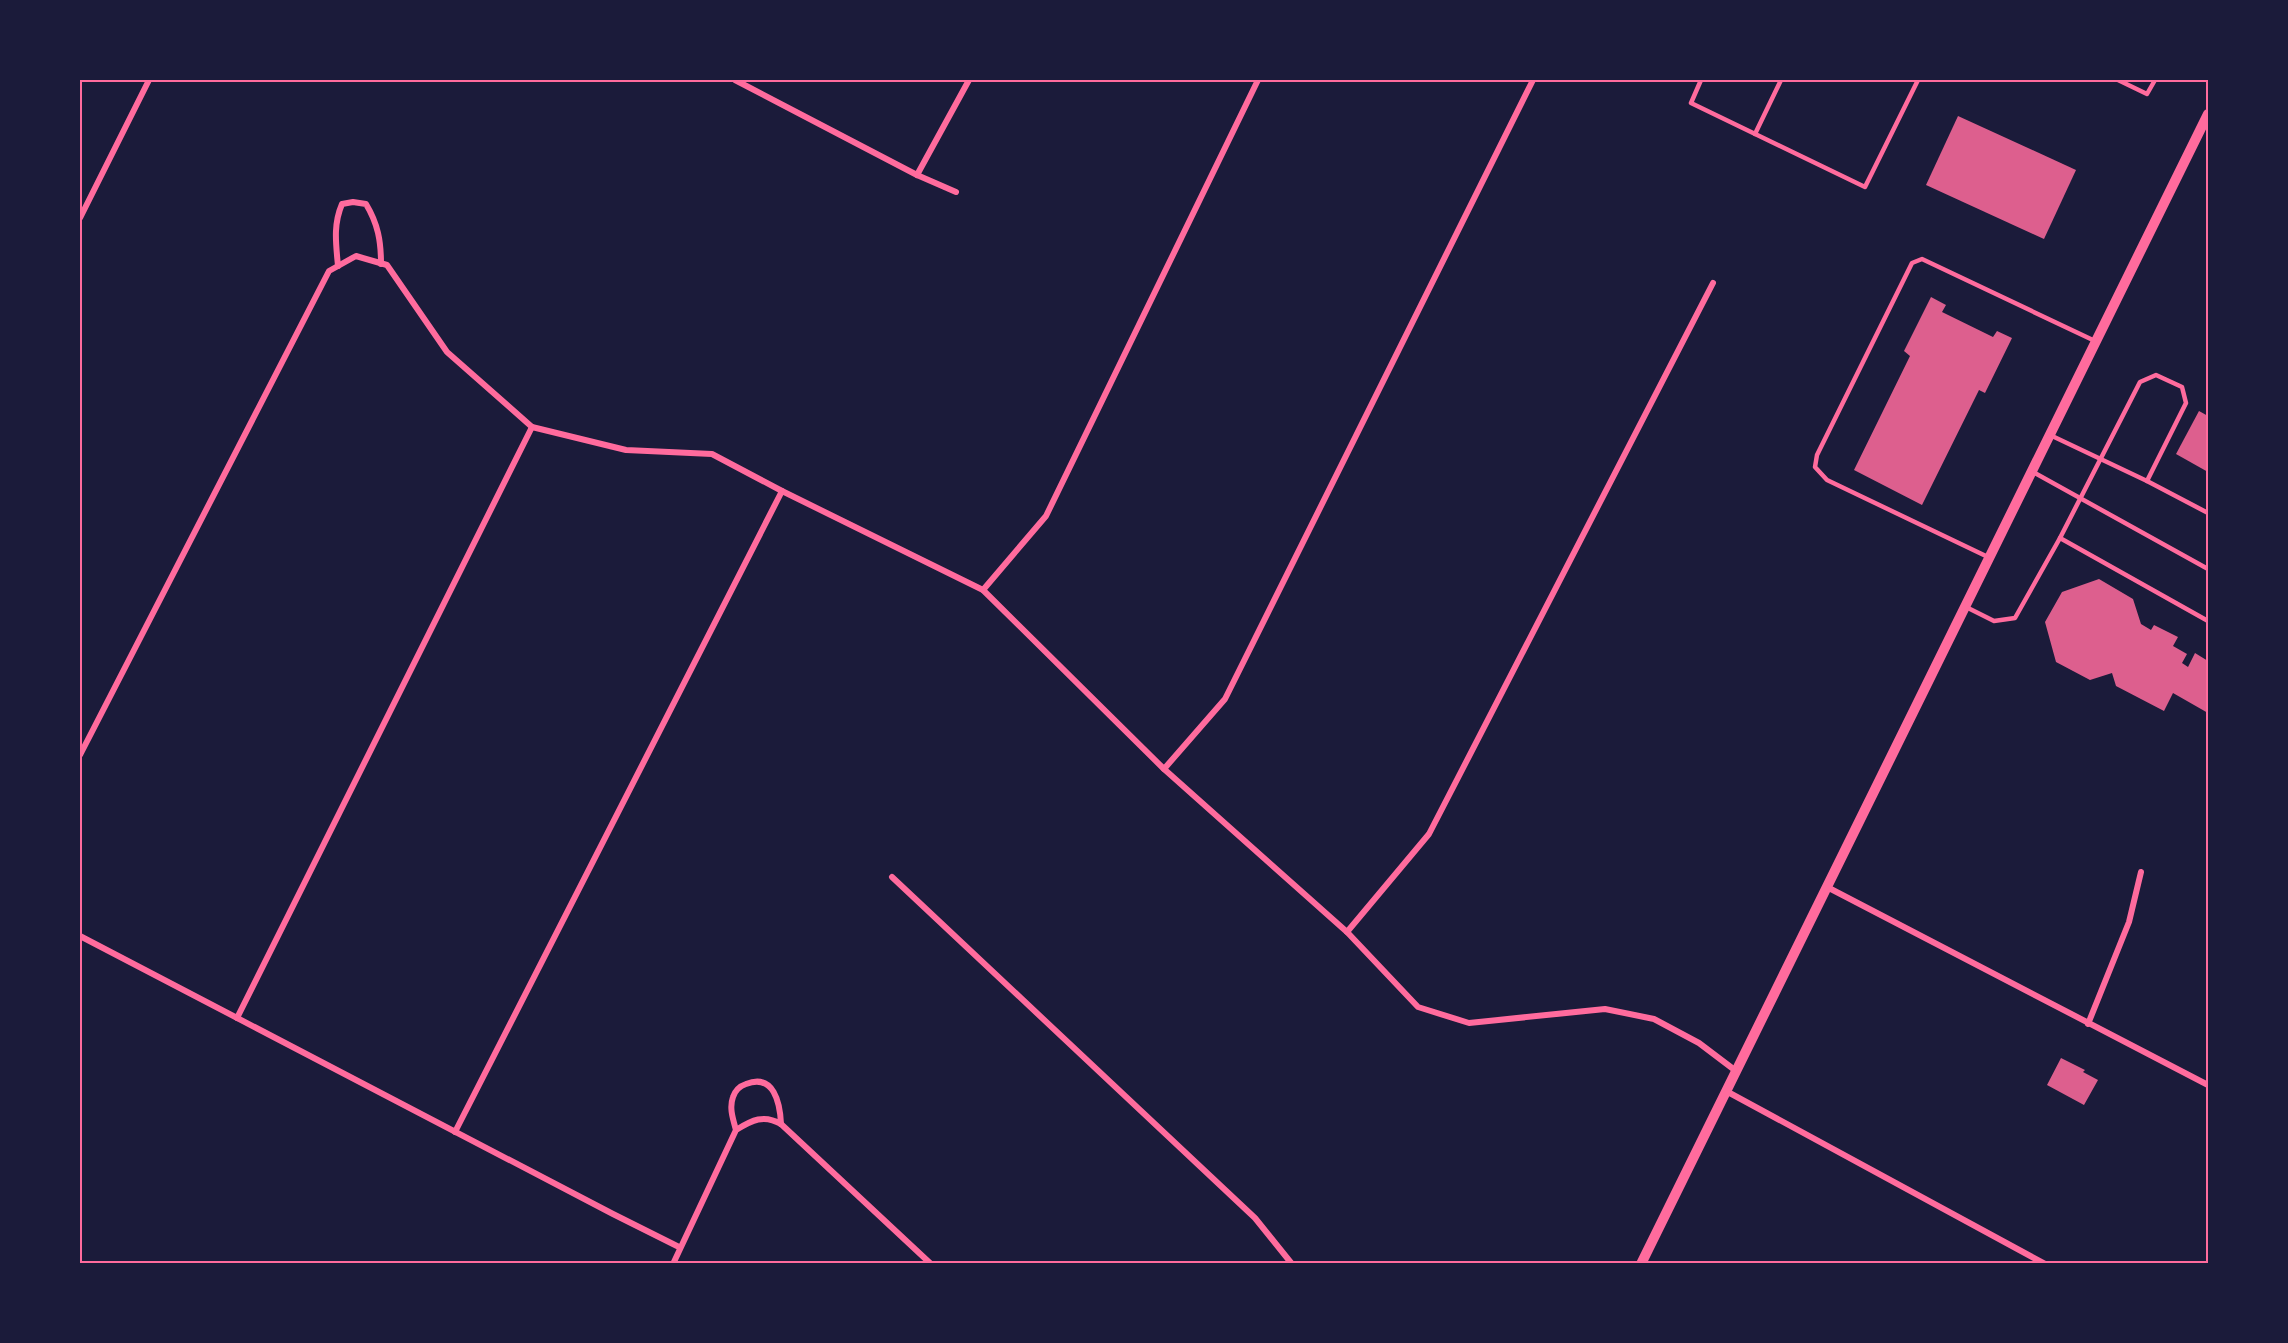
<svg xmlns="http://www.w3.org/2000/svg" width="2288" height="1343" font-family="'Alegreya Sans',sans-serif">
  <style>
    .building { fill: #dd5f8e }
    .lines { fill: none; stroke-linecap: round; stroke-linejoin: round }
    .service { stroke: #ff6b9d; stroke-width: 4.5 }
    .minor { stroke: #ff6b9d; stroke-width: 6 }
    .tertiary { stroke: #ff6b9d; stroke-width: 10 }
    .neatline { fill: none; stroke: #ff6b9d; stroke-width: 2 }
  </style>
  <rect width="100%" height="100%" fill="#1b1b3a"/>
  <g class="building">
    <path d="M1958,116L2076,170L2044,239L1926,185Z"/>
    <path d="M1931,297L1946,305L1942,312L1993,337L1997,331L2012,338L1985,393L1979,390L1922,505L1854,470L1910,356L1904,351Z"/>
    <path d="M2199,411L2208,416V472L2176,454Z"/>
    <path d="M2099,579L2133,599L2141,624L2151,630L2154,625L2178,637L2173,646L2187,654L2182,663L2188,667L2195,653L2208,661V713L2173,693L2164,711L2116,686L2112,673L2090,680L2056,662L2045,622L2062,592Z"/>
    <path d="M2061,1058L2085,1070L2083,1072L2098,1080L2084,1105L2047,1085Z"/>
  </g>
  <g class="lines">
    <g class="service">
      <path d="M1701,80L1691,103L1865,187L1918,80"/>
      <path d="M2118,80L2147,94L2155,80"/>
      <path d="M1755,134L1781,80"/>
      <path d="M2050,435L2147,481L2208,513"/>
      <path d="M2033,472L2208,569"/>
      <path d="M2060,538L2140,382L2156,375L2182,387L2186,403L2147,481"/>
      <path d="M1988,557L1827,480L1815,467L1817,455L1912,263L1922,259L2095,341"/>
      <path d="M1966,607L1994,621L2015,618L2060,538L2208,621"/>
    </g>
    <g class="minor">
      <path d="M735,80L917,175L956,192"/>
      <path d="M917,175L969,80"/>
      <path d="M80,218L149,80"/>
      <path d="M338,266C336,244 333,225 342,204L353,202L366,204C378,224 381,241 381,264"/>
      <path d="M983,590L1046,516L1258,80"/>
      <path d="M80,755L329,271L356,256L387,265L447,352L532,427L626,450L712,454L782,491L983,590L1164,769L1347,932L1418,1007L1469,1023L1605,1009L1654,1019L1699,1043L1736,1071"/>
      <path d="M1164,769L1225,699L1533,80"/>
      <path d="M892,877L1255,1218L1292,1264"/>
      <path d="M1827,887L2208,1085"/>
      <path d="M1347,932L1429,834L1713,283"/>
      <path d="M80,936L613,1214L679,1247"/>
      <path d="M237,1018L532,427"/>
      <path d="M2088,1024L2129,922L2141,872"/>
      <path d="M1726,1091L2045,1264"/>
      <path d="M736,1130C733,1119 729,1108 733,1097C735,1091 740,1086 746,1084C774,1073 780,1103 781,1124"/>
      <path d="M455,1132L782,491"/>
      <path d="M673,1264L736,1130C752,1120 764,1114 781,1124L931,1264"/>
    </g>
    <path class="tertiary" d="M1641,1264L2208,114"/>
  </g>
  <rect width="2288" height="1343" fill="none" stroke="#1b1b3a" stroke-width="162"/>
  <rect x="81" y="81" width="2126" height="1181" class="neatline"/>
</svg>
